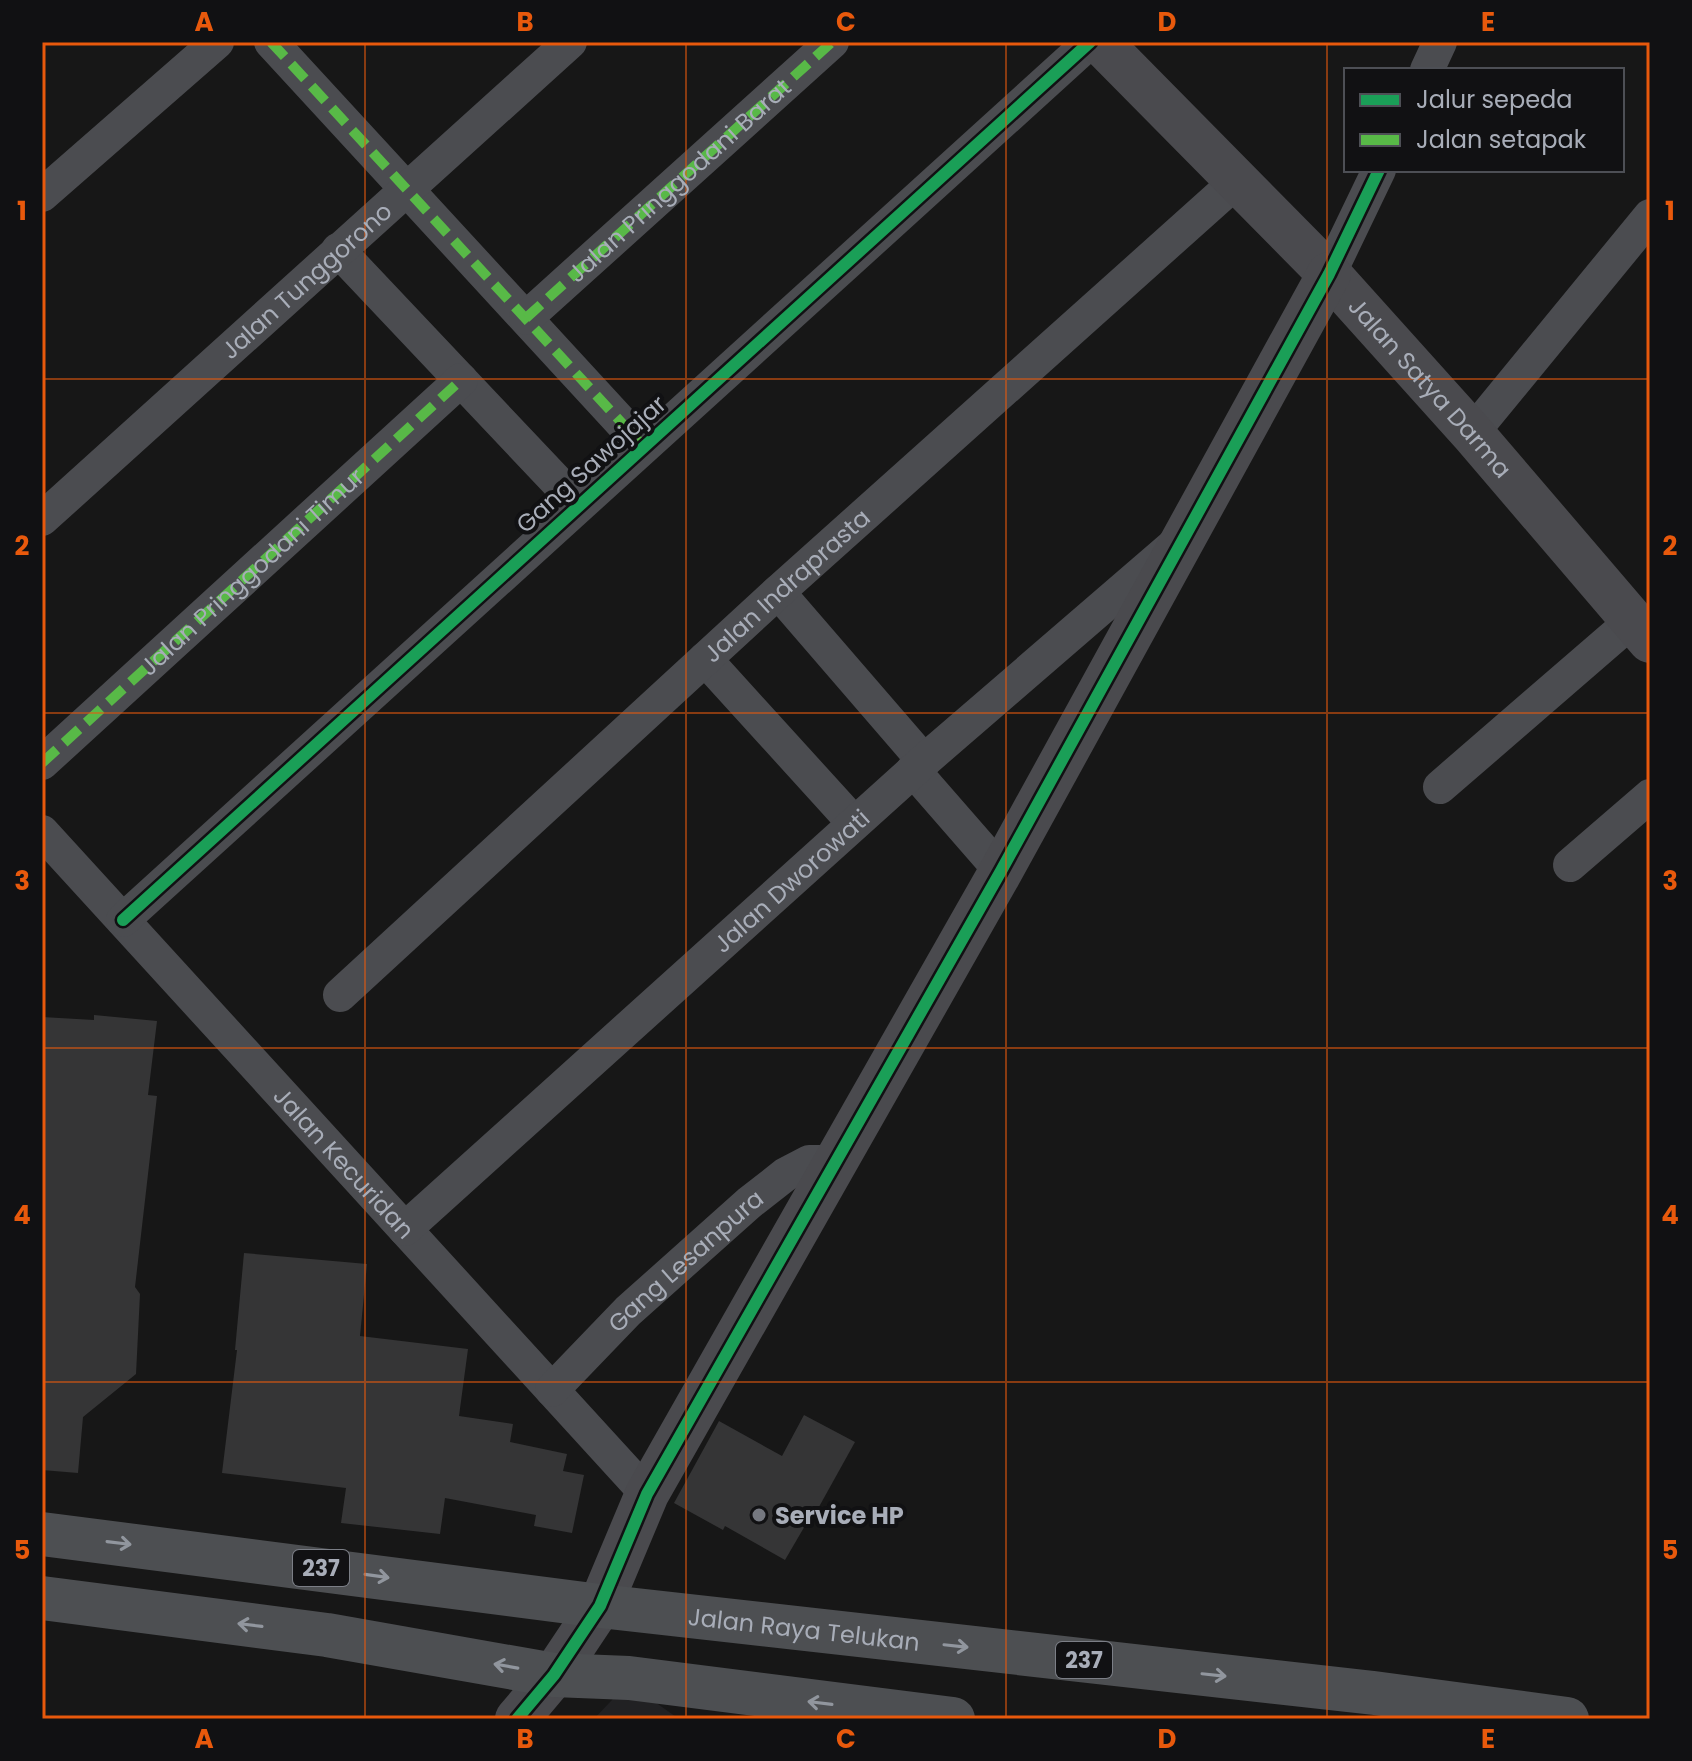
<svg xmlns="http://www.w3.org/2000/svg" width="1692" height="1761" font-family="Poppins,sans-serif">
  <style>
    .built { fill: #212123 }
    .building { fill: #353536 }
    .lines { fill: none; stroke-linecap: round; stroke-linejoin: round }
    .street { stroke: #4b4c50; stroke-width: 34 }
    .secondary { stroke: #4a4a4e; stroke-width: 44 }
    .primary { stroke: #4d4f52; stroke-width: 44 }
    .quiet { stroke: #58b947; stroke-width: 10; stroke-dasharray: 20 10; stroke-linecap: butt }
    .cycleway-casing { stroke: #111113; stroke-width: 17 }
    .cycleway { stroke: #1a9f57; stroke-width: 12 }
    .oneway { stroke: #91969e }
    .grid { fill: none; stroke: #e8590c; stroke-width: 2; stroke-opacity: 0.55 }
    .poi-dot { fill: #757880; stroke: #111113; stroke-width: 3 }
    .labels { text-anchor: middle; dominant-baseline: central; stroke-width: 8; stroke-linejoin: round; paint-order: stroke }
    .shield { fill: #111113; stroke: #7b7e86; stroke-width: 2 }
    .shield-label { font-size: 22px; font-weight: bold; fill: #a8adb8 }
    .street-label { font-size: 24px; fill: #a8adb8; stroke: #111113 }
    .poi-label { font-size: 24px; font-weight: bold; fill: #a8adb8; stroke: #111113; text-anchor: start }
    .neatline { fill: none; stroke: #e8590c; stroke-width: 3 }
    .grid-label { font-size: 26px; text-anchor: middle; font-weight: bold; fill: #e8590c }
  </style>
  <rect width="100%" height="100%" fill="#171717"/>
  <path class="built" d="M628,1683L679,1719H594Z"/>
  <g class="building">
    <path d="M94,1015L157,1021L148,1095L157,1096L135,1287L140,1294L136,1374L83,1417L78,1473L42,1470V1017L94,1020Z"/>
    <path d="M244,1253L367,1264L360,1336L468,1349L459,1416L513,1424L510,1442L567,1454L563,1471L584,1475L572,1533L534,1526L536,1515L445,1498L440,1534L341,1523L346,1488L222,1473L237,1350H235Z"/>
    <path d="M804,1415L855,1442L815,1514L813,1512L785,1560L725,1526L723,1530L674,1503L719,1421L782,1456Z"/>
  </g>
  <g class="lines">
    <g class="street">
      <path d="M271,42L643,446"/>
      <path d="M1427,70L1440,42"/>
      <path d="M42,195L217,42"/>
      <path d="M338,250L579,505"/>
      <path d="M1329,274L1379,170"/>
      <path id="s1" d="M526,318L832,42"/>
      <path d="M1472,433L1650,216"/>
      <path id="s2" d="M42,519L570,42"/>
      <path d="M778,592L924,761"/>
      <path d="M705,659L854,823"/>
      <path d="M42,763L461,380"/>
      <path d="M913,770L1001,871"/>
      <path d="M1440,787L1633,620"/>
      <path id="s3" d="M42,832L647,1494"/>
      <path d="M1570,865L1650,796"/>
      <path d="M123,920L1090,42"/>
      <path id="s4" d="M340,995L778,592L1238,180"/>
      <path id="s5" d="M405,1229L924,761L1173,546"/>
      <path id="s6" d="M552,1390L628,1311L749,1203L786,1174L809,1162H837"/>
    </g>
    <g class="secondary">
      <path id="s7" d="M1100,42L1329,274L1472,433L1650,641"/>
      <path d="M517,1719L554,1675L600,1606L647,1494L1001,871L1329,274"/>
    </g>
    <g class="primary">
      <path id="s8" d="M42,1534L600,1606L1374,1693L1567,1719"/>
      <path d="M42,1598L327,1635L554,1675L629,1678L953,1719"/>
    </g>
    <g class="quiet">
      <path d="M271,42L643,446"/>
      <path d="M526,318L832,42"/>
      <path id="s9" d="M42,763L461,380"/>
    </g>
    <defs>
      <g id="cycleway">
        <path d="M123,920L1090,42"/>
        <path d="M517,1719L554,1675L600,1606L647,1494L1001,871L1329,274L1379,170"/>
      </g>
    </defs>
    <use href="#cycleway" class="cycleway-casing"/>
    <use href="#cycleway" class="cycleway"/>
  </g>
  <defs><path id="oneway-shaft" d="M-6 0H5M1.5-3L5.5 0L1.5 3" fill="none" stroke-width="1.6" stroke-linecap="round" stroke-linejoin="round" transform="scale(2)"/></defs>
  <g class="oneway">
    <use href="#oneway-shaft" transform="translate(119 1543) rotate(7)"/>
    <use href="#oneway-shaft" transform="translate(377 1576) rotate(8)"/>
    <use href="#oneway-shaft" transform="translate(250 1625) rotate(-173)"/>
    <use href="#oneway-shaft" transform="translate(956 1646) rotate(6)"/>
    <use href="#oneway-shaft" transform="translate(506 1666) rotate(-170)"/>
    <use href="#oneway-shaft" transform="translate(1214 1675) rotate(6)"/>
    <use href="#oneway-shaft" transform="translate(820 1703) rotate(-173)"/>
  </g>
  <path class="grid" d="M365,42V1719M686,42V1719M1006,42V1719M1327,42V1719M42,379H1650M42,713H1650M42,1048H1650M42,1382H1650"/>
  <circle class="poi-dot" cx="759" cy="1515" r="8"/>
  <g class="labels">
    <g class="shield">
      <rect x="293" y="1550" width="56" height="36" rx="6"/>
      <rect x="1056" y="1642" width="56" height="36" rx="6"/>
    </g>
    <g class="shield-label">
      <text x="321" y="1568">237</text>
      <text x="1084" y="1660">237</text>
    </g>
    <g class="street-label">
      <text stroke="none"><textPath href="#s1" startOffset="206">Jalan Pringgodani Barat</textPath></text>
      <text stroke="none"><textPath href="#s2" startOffset="356">Jalan Tunggorono</textPath></text>
      <text stroke="none"><textPath href="#s7" startOffset="478">Jalan Satya Darma</textPath></text>
      <text transform="translate(591 464) rotate(-42)">Gang Sawojajar</text>
      <text stroke="none"><textPath href="#s9" startOffset="284">Jalan Pringgodani Timur</textPath></text>
      <text stroke="none"><textPath href="#s4" startOffset="606">Jalan Indraprasta</textPath></text>
      <text stroke="none"><textPath href="#s5" startOffset="520">Jalan Dworowati</textPath></text>
      <text stroke="none"><textPath href="#s3" startOffset="448">Jalan Kecuridan</textPath></text>
      <text stroke="none"><textPath href="#s6" startOffset="186">Gang Lesanpura</textPath></text>
      <text stroke="none"><textPath href="#s8" startOffset="768">Jalan Raya Telukan</textPath></text>
    </g>
    <g class="poi-label">
      <text x="775" y="1515">Service HP</text>
    </g>
  </g>
  <rect width="1692" height="1761" fill="none" stroke="#111113" stroke-width="88"/>
  <rect x="1344" y="68" width="280" height="104" fill="#111113" stroke="#4d4f55" stroke-width="2"/>
  <rect x="1360" y="94" width="40" height="12" fill="#1a9f57" stroke="#4d4f55" stroke-width="2"/>
  <text x="1416" y="108" font-size="24" fill="#a8adb8">Jalur sepeda</text>
  <rect x="1360" y="134" width="40" height="12" fill="#58b947" stroke="#4d4f55" stroke-width="2"/>
  <text x="1416" y="148" font-size="24" fill="#a8adb8">Jalan setapak</text>
  <rect x="44" y="44" width="1604" height="1673" class="neatline"/>
  <g class="grid-label">
    <text x="204" y="31">A</text>
    <text x="525" y="31">B</text>
    <text x="846" y="31">C</text>
    <text x="1167" y="31">D</text>
    <text x="1488" y="31">E</text>
    <text x="22" y="220">1</text>
    <text x="1670" y="220">1</text>
    <text x="22" y="555">2</text>
    <text x="1670" y="555">2</text>
    <text x="22" y="890">3</text>
    <text x="1670" y="890">3</text>
    <text x="22" y="1224">4</text>
    <text x="1670" y="1224">4</text>
    <text x="22" y="1559">5</text>
    <text x="1670" y="1559">5</text>
    <text x="204" y="1748">A</text>
    <text x="525" y="1748">B</text>
    <text x="846" y="1748">C</text>
    <text x="1167" y="1748">D</text>
    <text x="1488" y="1748">E</text>
  </g>
</svg>
